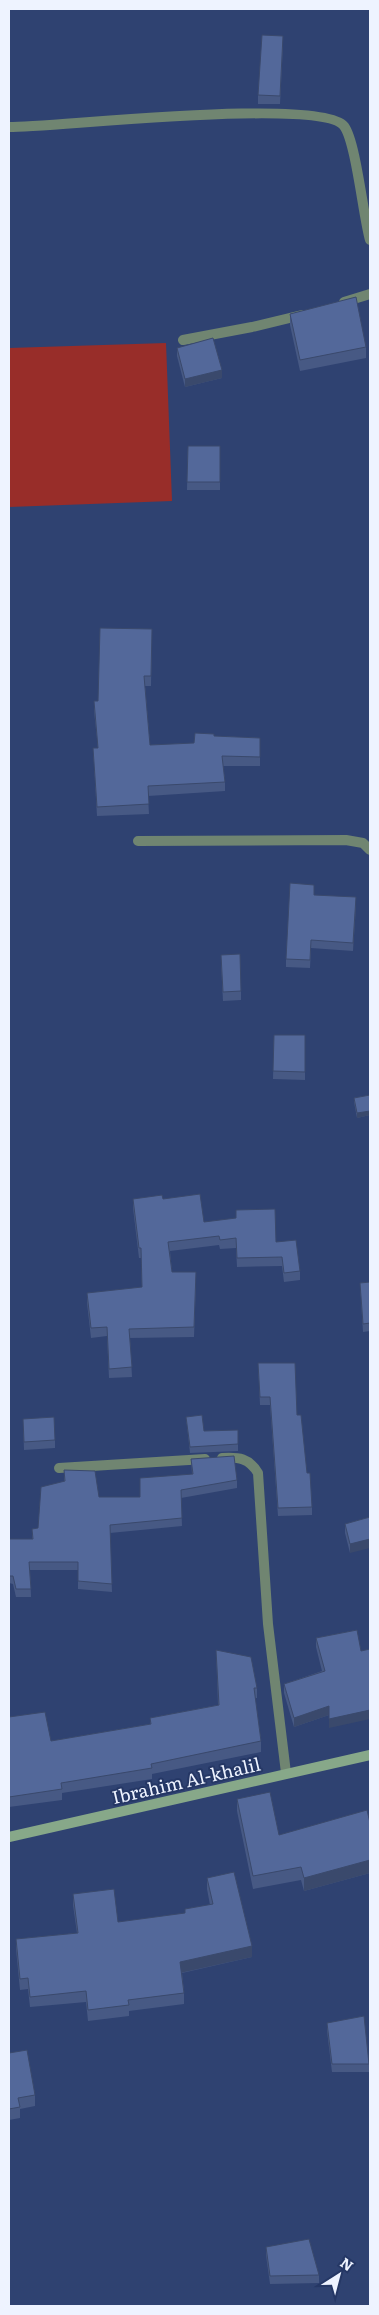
<svg xmlns="http://www.w3.org/2000/svg" width="379" height="2315" font-family="Literata,serif">
  <style>
    .green { fill: #982d29 }
    .lines { fill: none; stroke-linecap: round; stroke-linejoin: round }
    .street { stroke: #708571; stroke-width: 10 }
    .secondary { stroke: #87a889; stroke-width: 10 }
    .wall { fill: #475984 }
    .shaded-wall { fill: #3a496c }
    .building { fill: #53689a; stroke: #3a496c }
    .labels { text-anchor: middle; dominant-baseline: central; stroke-width: 4; stroke-linejoin: round; paint-order: stroke }
    .street-label { font-size: 18px; fill: #eef3ff; stroke: #253765 }
  </style>
  <rect width="100%" height="100%" fill="#2f4271"/>
  <path class="green" d="M166,343L172,501L9,507V348Z"/>
  <g class="lines">
    <g class="street">
      <path d="M9,127C57,127 321,97 344,126C356,142 363,215 370,240"/>
      <path d="M344,302L370,294"/>
      <path d="M183,340L252,327L302,315"/>
      <path d="M138,841L346,840L363,843L370,850"/>
      <path d="M222,1458C239,1457 249,1458 258,1473L268,1624L286,1773"/>
      <path d="M59,1468L205,1459"/>
    </g>
    <path class="secondary" d="M9,1837L370,1755"/>
  </g>
  <g class="wall">
    <path d="M283,44L280,104H258V95Z"/>
    <path d="M290,314L366,347V358L300,371L290,325Z"/>
    <path d="M177,348L222,378L185,387L177,356Z"/>
    <path d="M188,446H220V490H187Z"/>
    <path d="M152,629L151,686H145L150,745L194,743L214,736L260,738V766H223L225,782V791L148,796L149,814L97,816L93,748H98L94,711V701H98Z"/>
    <path d="M314,895L356,906L353,951L311,948L310,968L286,967V959Z"/>
    <path d="M221,963L241,991V1000L223,1001Z"/>
    <path d="M274,1035H305V1080L273,1079Z"/>
    <path d="M370,1095V1115L357,1118L354,1102V1098Z"/>
    <path d="M133,1199H163L204,1222L276,1242L300,1271V1280L284,1282L282,1266L237,1267L236,1248L220,1249L219,1245L170,1251L172,1272L196,1281L194,1337L130,1338L132,1377L109,1378L107,1336L91,1338L87,1303V1293L142,1288L141,1258H139L133,1208Z"/>
    <path d="M370,1282V1331L363,1332L360,1283Z"/>
    <path d="M258,1363L297,1415L312,1507V1515L278,1516L270,1405H260Z"/>
    <path d="M186,1417L204,1431L238,1430V1451L190,1453Z"/>
    <path d="M23,1419L55,1440V1448L24,1450Z"/>
    <path d="M191,1459L237,1480V1488L181,1498L182,1526L110,1533L112,1592L78,1589V1570H30L31,1597H16L13,1584L9,1583V1539H32V1529L38,1528L64,1481V1470L99,1497H140L192,1474Z"/>
    <path d="M370,1517L350,1553L345,1533V1524Z"/>
    <path d="M357,1630L329,1728V1715L294,1727L284,1693V1684L322,1671L316,1647V1638Z"/>
    <path d="M216,1650L257,1688V1698H255L261,1741V1752L152,1774V1779L62,1793V1800L9,1807V1717L51,1741L150,1724V1718L218,1705Z"/>
    <path d="M237,1799L279,1835L370,1823V1873L304,1891L301,1880L253,1889L237,1811Z"/>
    <path d="M207,1878L252,1957L182,1973L184,1993V2004L129,2011V2016L88,2021L86,2002L30,2007L28,1989L20,1990L16,1949V1939L77,1933L73,1905V1894L118,1922L185,1914V1909L210,1905L207,1889Z"/>
    <path d="M327,2023L369,2064V2072H332L327,2031Z"/>
    <path d="M9,2053L35,2095V2106L20,2109V2118L9,2120Z"/>
    <path d="M266,2247L319,2275V2283L270,2284L266,2255Z"/>
  </g>
  <g class="shaded-wall">
    <path d="M222,370V378L185,387V379Z"/>
    <path d="M356,897V906L353,951V943Z"/>
    <path d="M370,1111V1115L357,1118V1113Z"/>
    <path d="M370,1539V1548L350,1553V1544Z"/>
    <path d="M329,1706V1715L294,1727V1718Z"/>
    <path d="M370,1710V1719L329,1728V1719Z"/>
    <path d="M370,1860V1873L304,1891V1878Z"/>
    <path d="M252,1946V1957L180,1973V1962Z"/>
  </g>
  <g class="building">
    <path d="M262,35L283,36L280,96L258,95Z"/>
    <path d="M356,297L366,347L300,360L290,314Z"/>
    <path d="M213,338L222,370L185,379L177,348Z"/>
    <path d="M188,446H220V482H187Z"/>
    <path d="M100,628L152,629L151,676H144L150,745L194,743L195,733L214,734V736L260,738V757L222,756L225,782L148,786L149,804L97,807L93,748H98L94,701H98Z"/>
    <path d="M290,883L314,885V895L356,897L353,943L311,940L310,960L286,959Z"/>
    <path d="M240,954L241,991L223,992L221,955Z"/>
    <path d="M274,1035H305V1072L273,1071Z"/>
    <path d="M370,1095V1111L357,1113L354,1098Z"/>
    <path d="M200,1194L204,1222L236,1218V1210L275,1209L276,1242L296,1240L300,1271L284,1273L282,1257L237,1258L236,1238L220,1240L219,1236L168,1242L172,1272H196L194,1327L129,1329L132,1367L109,1369L107,1327L91,1328L87,1293L142,1287L141,1248H139L133,1199L162,1195L163,1199Z"/>
    <path d="M370,1282V1323L363,1324L360,1283Z"/>
    <path d="M258,1363H295L297,1415H301L307,1473H310L312,1507L278,1508L270,1397H260Z"/>
    <path d="M202,1415L204,1431L238,1430V1444L190,1447L186,1417Z"/>
    <path d="M54,1417L55,1440L24,1442L23,1419Z"/>
    <path d="M234,1456L237,1480L181,1490L182,1518L110,1525L112,1584L78,1581V1562H29L31,1589H16L13,1576H9V1539H33L32,1529L38,1528L41,1487L65,1481L64,1470L95,1471L99,1497H140V1478L193,1474L191,1459Z"/>
    <path d="M370,1517V1539L350,1544L345,1524Z"/>
    <path d="M357,1630L361,1651L370,1649V1710L329,1719V1706L294,1718L284,1684L325,1671L316,1638Z"/>
    <path d="M216,1650L251,1657L257,1688H254L261,1741L151,1764L152,1768L61,1783L62,1789L9,1797V1717L45,1712L51,1741L151,1724L150,1718L219,1705Z"/>
    <path d="M270,1792L279,1835L367,1810L370,1823V1860L304,1878L301,1867L253,1876L237,1799Z"/>
    <path d="M234,1872L252,1946L180,1962L184,1993L128,2000L129,2005L88,2010L86,1991L30,1997L28,1978L20,1979L16,1939L78,1933L73,1894L114,1889L118,1922L185,1913V1909L213,1904L207,1878Z"/>
    <path d="M364,2016L369,2064H332L327,2023Z"/>
    <path d="M27,2050L35,2095L18,2098L20,2107L9,2109V2053Z"/>
    <path d="M309,2239L319,2275L270,2276L266,2247Z"/>
  </g>
  <g class="labels">
    <g class="street-label">
      <text transform="translate(186 1780) rotate(-13)">Ibrahim Al-khalil</text>
    </g>
  </g>
  <rect width="379" height="2315" fill="none" stroke="#eef3ff" stroke-width="20"/>
  <g transform="translate(339 2275) rotate(36)" stroke="#253765" stroke-width="4" paint-order="stroke">
  <path d="M0-4L9 19L0 12L-9 19Z" fill="#eef3ff"/>
  <text y="-8" font-size="14" font-weight="bold" text-anchor="middle" fill="#eef3ff">N</text>
  </g>
</svg>
